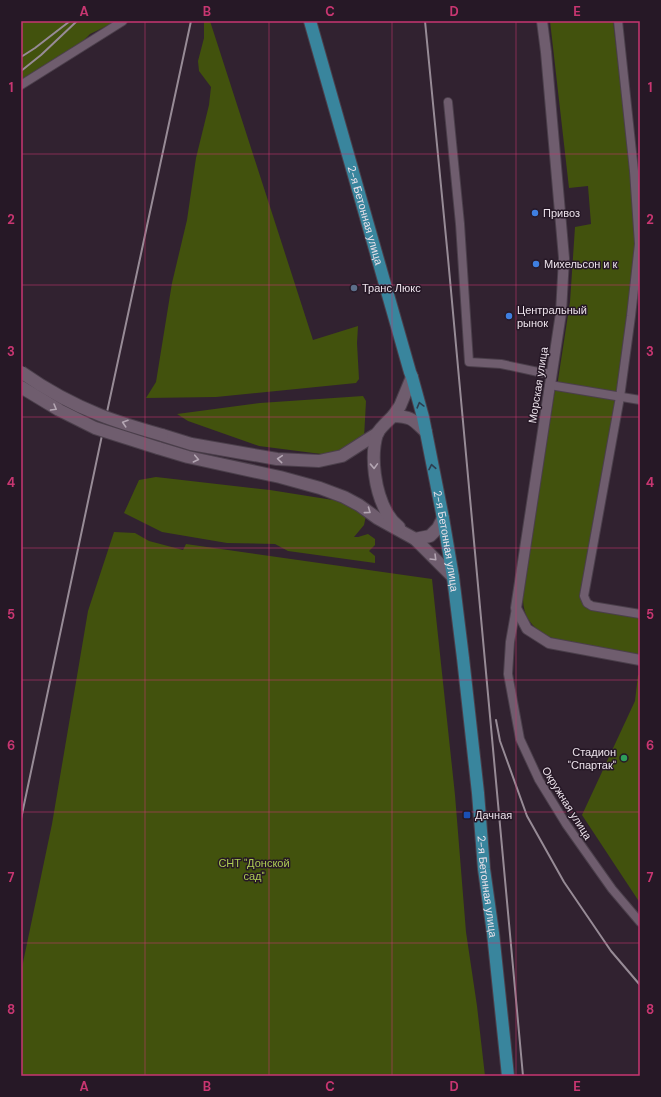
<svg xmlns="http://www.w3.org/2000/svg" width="661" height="1097" font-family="'DM Sans',sans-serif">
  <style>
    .green { fill: #42520d }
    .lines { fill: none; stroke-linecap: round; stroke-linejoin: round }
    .minor-casing { stroke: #4b3f4b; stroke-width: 10 }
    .tertiary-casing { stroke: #4b3f4b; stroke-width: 12 }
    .secondary-casing { stroke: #4b3f4b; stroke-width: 14 }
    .primary-casing { stroke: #4b3f4b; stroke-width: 14 }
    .minor { stroke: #6f5d6e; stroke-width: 8 }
    .tertiary { stroke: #6f5d6e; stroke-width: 10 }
    .secondary { stroke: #6f5d6e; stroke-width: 12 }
    .primary { stroke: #39859d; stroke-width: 12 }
    .rail { stroke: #978b96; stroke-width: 2 }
    .secondary-bridge-casing { stroke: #4b3f4b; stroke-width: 14; stroke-linecap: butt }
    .secondary-bridge { stroke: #6f5d6e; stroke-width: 12 }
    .oneway { stroke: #2d3e50 }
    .oneway2 { stroke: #b4a6b3 }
    .grid { fill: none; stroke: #c83671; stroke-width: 1; stroke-opacity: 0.55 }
    .shop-dot { fill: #3f7fe0; stroke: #261826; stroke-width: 1.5 }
    .service-dot { fill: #5c6f8a; stroke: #261826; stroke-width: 1.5 }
    .leisure-dot { fill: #2e9e5b; stroke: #261826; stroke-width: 1.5 }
    .transit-dot { fill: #1a4fb4; stroke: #261826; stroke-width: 1.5 }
    .labels { text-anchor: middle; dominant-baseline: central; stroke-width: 3; stroke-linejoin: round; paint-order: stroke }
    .poi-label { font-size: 11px; fill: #ece2eb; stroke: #261826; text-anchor: start }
    .street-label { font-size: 11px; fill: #ece2eb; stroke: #261826 }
    .park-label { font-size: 11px; fill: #aecd53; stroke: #261826 }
    .neatline { fill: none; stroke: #c83671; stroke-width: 1.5 }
    .grid-label { font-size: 13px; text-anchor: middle; font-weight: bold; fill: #c83671 }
  </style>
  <rect width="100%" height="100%" fill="#312230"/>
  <g class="green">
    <path d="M21,21H117L90,34L81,43L21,81Z"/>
    <path d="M204,21H210L313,340L358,326L357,343L359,379L356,383L216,397L146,398L156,382L172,283L187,220L196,158L209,105L211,87L199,71L198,61L204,38Z"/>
    <path d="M550,21H613L640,246L620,390L616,392L560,384L558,382V380L570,302L575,227L591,224L588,186L569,188Z"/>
    <path d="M555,390L614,399L617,401L583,604L640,616V656C626,653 612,651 597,649C574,645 539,640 527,617C522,607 523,597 523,587Z"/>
    <path d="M363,396L366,401L364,438L356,453L329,455L259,446L188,421L177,414L260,403Z"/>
    <path d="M156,477L270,490L358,504L367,511L364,525L354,537H358L368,534L375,539V545L369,551L375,556V563L288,551L275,544L227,543L162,532L124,513L139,480Z"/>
    <path d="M114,532L135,533L149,541L183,550L186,544L432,579L455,795L466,932L477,1006L485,1076H21V972L52,824L88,611Z"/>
    <path d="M638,675H640V903L582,815L635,701Z"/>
  </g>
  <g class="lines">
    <defs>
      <g id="minor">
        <path d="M618,21L634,171L639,244L631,316L620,397L584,596L587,603L592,606L640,614"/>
        <path d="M21,85L123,21"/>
        <path d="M448,102L460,224L469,362L501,364L543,373H552"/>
        <path d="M550,385L640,400"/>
        <path d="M516,608L510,642L508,674L520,739L539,780L566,824L612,889L640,922"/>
      </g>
      <path id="tertiary" d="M542,21L546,52L564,258L561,313L516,608L527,629L549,643L640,660"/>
      <g id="secondary">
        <path d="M393,416L400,406L412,377"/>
        <path d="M162,435L191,444L277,459L319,461L342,456L378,433"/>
        <path d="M158,448L188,457L280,477L320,488L344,497L359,505L377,518L415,539L430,536L438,528L443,518"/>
        <path d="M399,527C394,523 390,518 387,513C375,492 370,457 377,434C379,429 389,420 393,416C413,417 412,419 426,432"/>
        <path d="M415,539L453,577"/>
      </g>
      <g id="primary">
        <path id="s1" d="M310,21L410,372L412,377L423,417L443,518L453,577L463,658L478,793L484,869L493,933L508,1076"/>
      </g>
    </defs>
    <use href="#minor" class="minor-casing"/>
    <use href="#tertiary" class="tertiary-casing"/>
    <use href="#secondary" class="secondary-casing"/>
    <use href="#primary" class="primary-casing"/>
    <use href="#minor" class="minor"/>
    <use href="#tertiary" class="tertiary"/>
    <use href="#secondary" class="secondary"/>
    <use href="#primary" class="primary"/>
    <g class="rail">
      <path d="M425,21L448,258L523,1076"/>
      <path d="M21,57L35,48L70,21"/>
      <path d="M21,71L41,55L77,21"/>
      <path d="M496,720L500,741L527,816L564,882L611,951L640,985"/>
      <path d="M21,819L101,440L191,21"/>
    </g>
    <defs>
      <g id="secondary-bridge">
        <path d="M21,372C45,389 72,404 100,415C120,423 141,429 162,435"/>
        <path d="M21,387L59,410L95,428L158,448"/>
      </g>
    </defs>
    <use href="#secondary-bridge" class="secondary-bridge-casing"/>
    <use href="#secondary-bridge" class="secondary-bridge"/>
  </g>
  <defs><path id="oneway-chevron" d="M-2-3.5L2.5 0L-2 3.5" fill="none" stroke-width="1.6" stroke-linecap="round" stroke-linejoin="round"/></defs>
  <g class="oneway">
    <use href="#oneway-chevron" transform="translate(420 405) rotate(-105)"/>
    <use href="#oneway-chevron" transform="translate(432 467) rotate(-101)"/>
  </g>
  <g class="oneway2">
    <use href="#oneway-chevron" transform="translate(54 408) rotate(30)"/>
    <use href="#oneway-chevron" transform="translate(125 423) rotate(-162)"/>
    <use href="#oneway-chevron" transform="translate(196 459) rotate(12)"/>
    <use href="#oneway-chevron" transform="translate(280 459) rotate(-175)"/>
    <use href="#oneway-chevron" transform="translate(374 466) rotate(88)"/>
    <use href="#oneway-chevron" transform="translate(368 511) rotate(36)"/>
    <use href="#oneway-chevron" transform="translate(434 558) rotate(45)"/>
  </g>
  <path class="grid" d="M145,21V1076M269,21V1076M392,21V1076M516,21V1076M21,154H640M21,285H640M21,417H640M21,548H640M21,680H640M21,812H640M21,943H640"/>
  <g class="shop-dot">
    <circle cx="535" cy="213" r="4"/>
    <circle cx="536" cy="264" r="4"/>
    <circle cx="509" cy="316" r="4"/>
  </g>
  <circle class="service-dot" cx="354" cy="288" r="4"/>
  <circle class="leisure-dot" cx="624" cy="758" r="4"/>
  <rect class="transit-dot" x="463" y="811" width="8" height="8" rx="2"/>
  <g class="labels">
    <g class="poi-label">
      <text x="543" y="213">Привоз</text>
      <text x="544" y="264">Михельсон и к</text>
      <text x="362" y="288">Транс Люкс</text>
      <text x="517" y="310">Центральный<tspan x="517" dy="13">рынок</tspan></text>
      <text x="616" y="752" text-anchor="end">Стадион<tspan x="616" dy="13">"Спартак"</tspan></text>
      <text x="475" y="815">Дачная</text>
    </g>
    <g class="street-label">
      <text stroke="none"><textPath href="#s1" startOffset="202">2-я Бетонная улица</textPath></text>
      <text transform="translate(538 385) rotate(-81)">Морская улица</text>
      <text stroke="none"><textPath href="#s1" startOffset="538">2-я Бетонная улица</textPath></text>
      <text transform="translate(567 803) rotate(58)">Окружная улица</text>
      <text stroke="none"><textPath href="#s1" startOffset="886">2-я Бетонная улица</textPath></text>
    </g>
    <g class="park-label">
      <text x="254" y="863">СНТ "Донской<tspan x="254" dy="13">сад"</tspan></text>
    </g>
  </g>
  <rect width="661" height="1097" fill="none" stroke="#261826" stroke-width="44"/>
  <rect x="22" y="22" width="617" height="1053" class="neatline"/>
  <g class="grid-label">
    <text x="84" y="16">A</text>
    <text x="207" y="16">B</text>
    <text x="330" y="16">C</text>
    <text x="454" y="16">D</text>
    <text x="577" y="16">E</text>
    <text x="11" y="92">1</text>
    <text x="650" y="92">1</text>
    <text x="11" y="224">2</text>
    <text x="650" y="224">2</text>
    <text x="11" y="356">3</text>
    <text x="650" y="356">3</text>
    <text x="11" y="487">4</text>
    <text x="650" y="487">4</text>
    <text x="11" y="619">5</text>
    <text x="650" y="619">5</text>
    <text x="11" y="750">6</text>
    <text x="650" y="750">6</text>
    <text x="11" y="882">7</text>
    <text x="650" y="882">7</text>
    <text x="11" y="1014">8</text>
    <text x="650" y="1014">8</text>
    <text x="84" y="1091">A</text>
    <text x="207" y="1091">B</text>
    <text x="330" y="1091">C</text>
    <text x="454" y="1091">D</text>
    <text x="577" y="1091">E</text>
  </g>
</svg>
